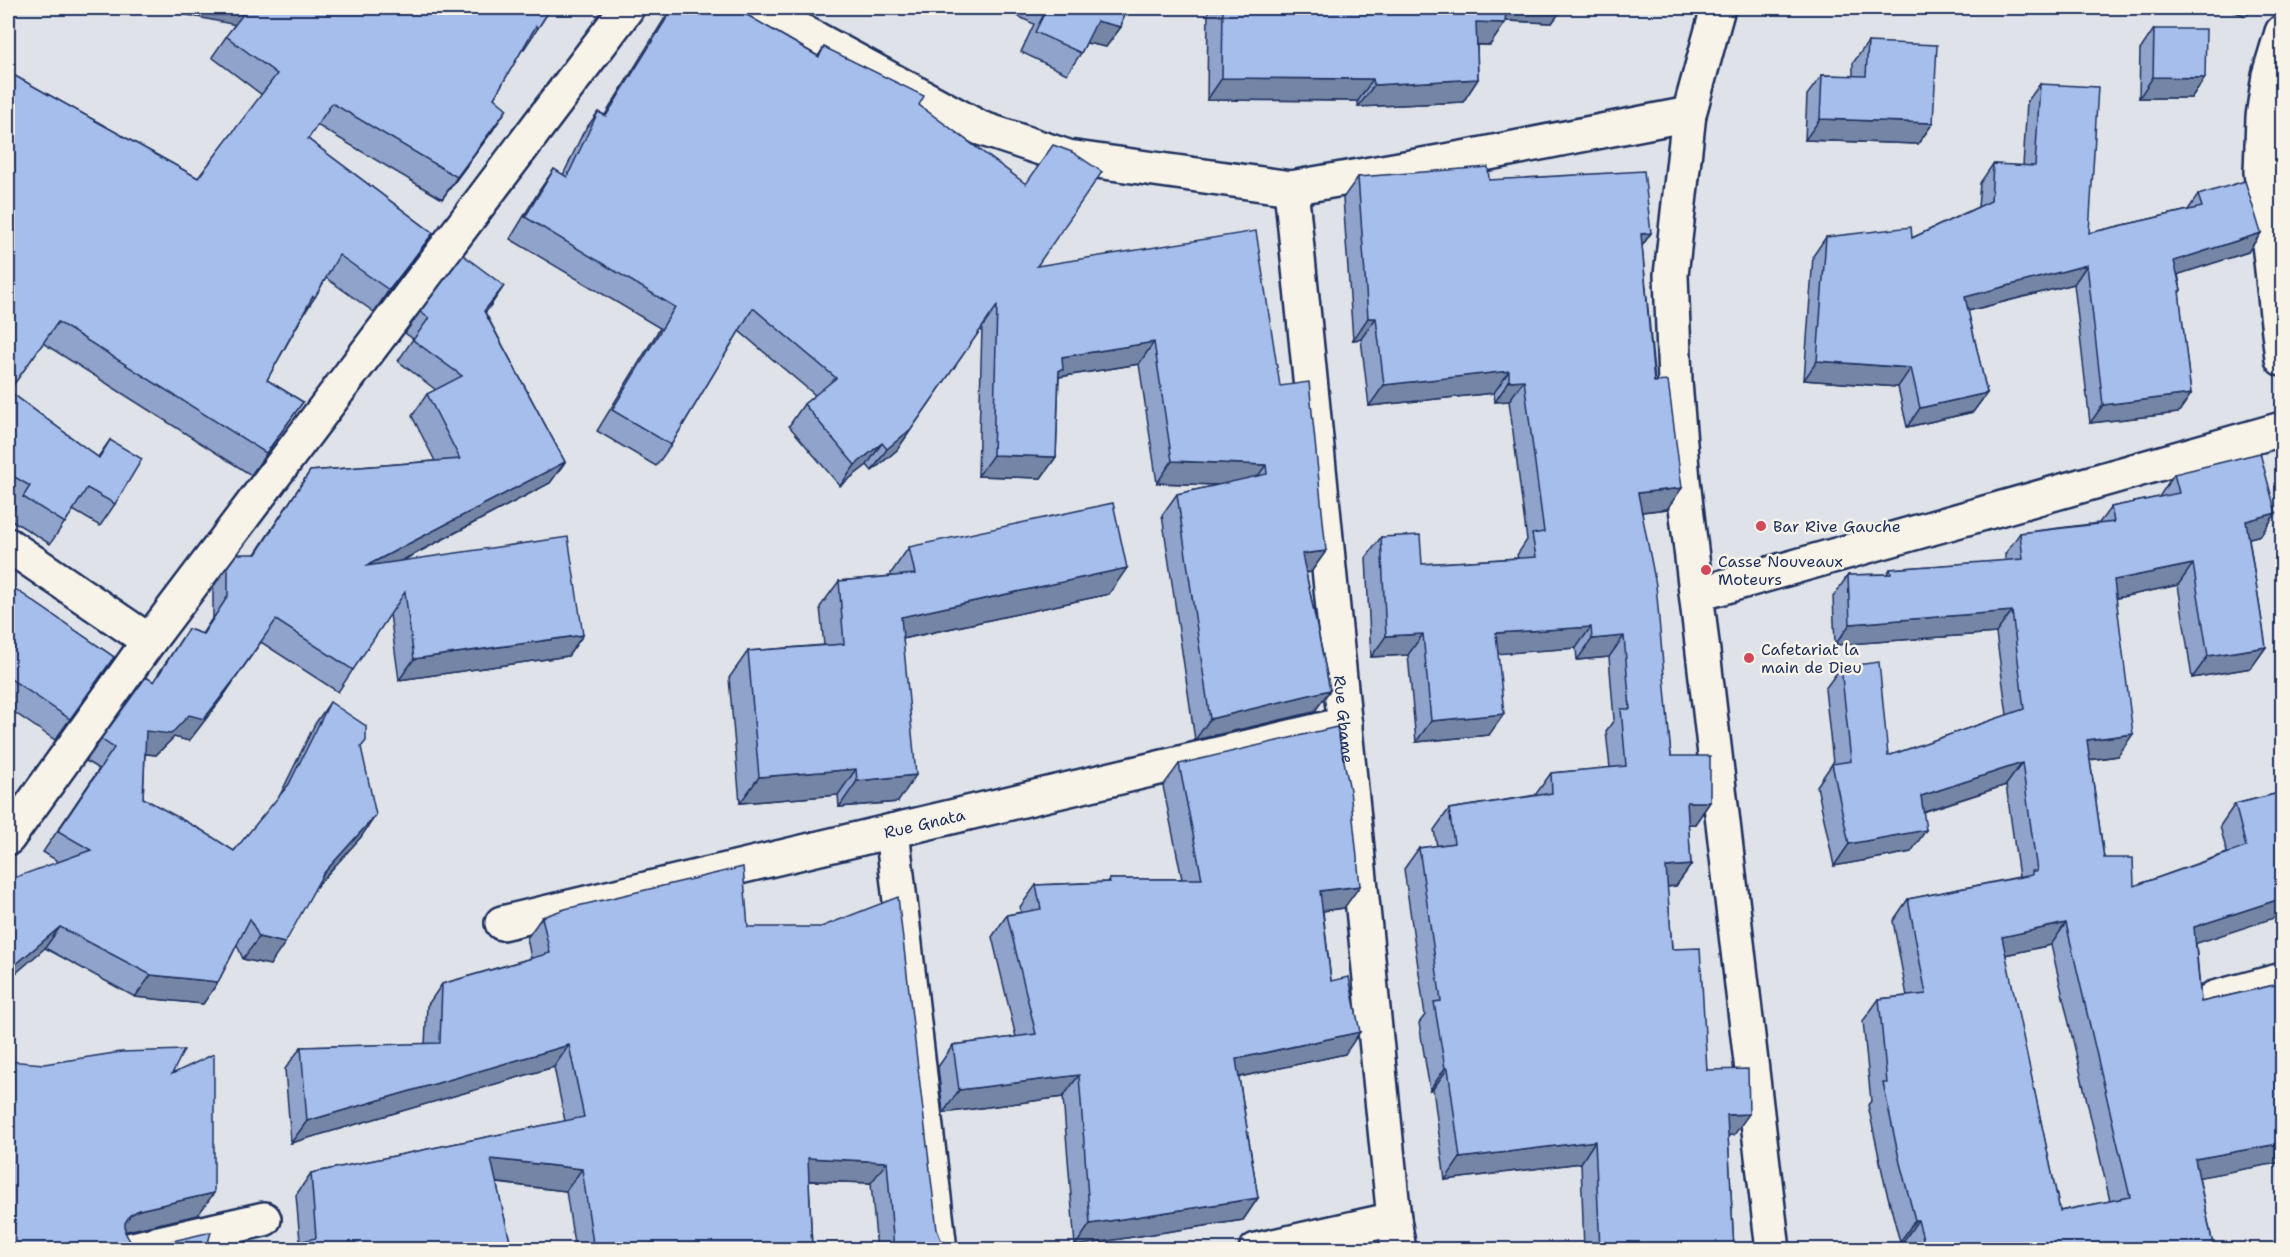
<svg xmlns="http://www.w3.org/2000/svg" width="2290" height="1257" font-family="'Shantell Sans',sans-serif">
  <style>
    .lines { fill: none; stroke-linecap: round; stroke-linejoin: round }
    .minor-casing { stroke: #1b2f5e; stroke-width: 38 }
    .minor { stroke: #f7f3e8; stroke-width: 33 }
    .wall { fill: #8fa3cb; stroke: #1b2f5e; stroke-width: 1.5; fill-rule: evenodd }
    .shaded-wall { fill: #7485a5; stroke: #1b2f5e; stroke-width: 1.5 }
    .building { fill: #a6beec; stroke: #1b2f5e; stroke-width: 1.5; fill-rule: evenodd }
    .poi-dot { fill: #d1495b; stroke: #f7f3e8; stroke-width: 2 }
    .labels { text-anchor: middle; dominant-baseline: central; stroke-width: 5; stroke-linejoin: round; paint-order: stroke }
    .poi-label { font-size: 16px; fill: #1b2f5e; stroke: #f7f3e8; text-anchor: start }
    .street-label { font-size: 16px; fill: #1b2f5e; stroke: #f7f3e8 }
  </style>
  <rect width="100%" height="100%" fill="#dfe3e9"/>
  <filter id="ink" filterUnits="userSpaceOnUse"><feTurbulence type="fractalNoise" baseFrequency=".0167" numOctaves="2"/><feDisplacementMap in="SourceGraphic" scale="12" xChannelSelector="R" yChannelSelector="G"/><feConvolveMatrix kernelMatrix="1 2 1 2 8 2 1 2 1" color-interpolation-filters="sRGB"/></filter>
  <g filter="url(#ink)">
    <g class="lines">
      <defs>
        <g id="minor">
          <path d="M759,8L980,128L1068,157L1291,188L1468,157L1689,114"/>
          <path d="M1718,8L1689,114L1671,275L1675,382L1683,481L1773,1250"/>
          <path d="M2282,32L2269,75L2263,117L2261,172L2282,359"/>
          <path id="s1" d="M1291,188L1394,1219L1399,1250"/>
          <path d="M8,545L149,641"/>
          <path d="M1698,594L2282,429"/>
          <path d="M892,831L940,1250"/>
          <path d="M8,838L149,641L627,8"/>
          <path id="s2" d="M502,923L1345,724"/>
          <path d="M2214,998L2282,980"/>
          <path d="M128,1250L264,1219"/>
          <path d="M1256,1250L1394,1219"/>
        </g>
      </defs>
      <use href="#minor" class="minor-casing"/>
      <use href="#minor" class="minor"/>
    </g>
    <g class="wall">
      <path d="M153,8H551L538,28L524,49L523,48L494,98L493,130L442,199L317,125L308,139L433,233L374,312L326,278L315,297L304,314L267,380L303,402L251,475L43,343L9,391L98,457L110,440L115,504L100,526L73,510L50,544L8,518L15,507L8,503V72L198,178L262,95L212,57L235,24Z"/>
      <path d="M671,8H735L818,56L824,47L919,105L1037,266L1280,386L1326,551L1311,572L1306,573L1330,690L1314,712L1195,740L1162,515L1177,494L1218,485L1157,483L1139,364L1059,377L1056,457L1041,478L978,476L982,327L897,450L872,471L867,465L840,486L789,426L804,404L815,395L739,331L671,445L656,466L597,431L660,328L510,239L539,191L554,169L563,175L583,133L598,112L605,115Z"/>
      <path d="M1001,8H1125L1121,27L1106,47L1086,43L1081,53L1067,74L1021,52L1034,24Z"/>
      <path d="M1208,8H1563L1552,23L1506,21L1490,45H1477L1478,79L1463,102L1358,107V101L1207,100Z"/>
      <path d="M2154,29L2205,78L2191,98H2139L2140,50Z"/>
      <path d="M1868,42L1933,123L1918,144L1805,140L1807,95L1822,75L1853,76V63Z"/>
      <path d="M2040,84L2089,233L2188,210L2198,195L2261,233L2248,252L2178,274L2181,290L2179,294L2191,394L2178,413L2090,423L2074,284L1968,311L1987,393L1973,412L1907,427L1898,387L1804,380L1813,256L1826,237L1912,238L1978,207L1980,183L1993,164L2023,166L2027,102Z"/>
      <path d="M1358,177L1489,180L1651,233L1642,246L1667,509L1642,512L1671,756L1710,802L1695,824H1688L1691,865L1676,886L1667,887L1672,949L1707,1070L1734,1135L1728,1136L1734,1250H1584L1581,1163L1445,1180L1433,1089L1430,1090L1419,1023L1425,1015L1404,869L1419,848L1437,846L1434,830L1449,809L1536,795V794L1551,773L1610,768L1606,731L1614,720L1609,657L1577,660L1576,648L1498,653L1489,735L1416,742L1408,655L1371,657L1366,558L1381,537L1422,564L1518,558L1517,555L1527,540L1509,401L1495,402L1494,393L1369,406L1361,339L1353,340L1343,198Z"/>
      <path d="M420,312H485L565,462L550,483L402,561L583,635L568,656L399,680L390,614L338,692L261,642L222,698L189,741L174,737L156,755L145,754L143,798L234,851L279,797L315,724L330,702L361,747V837L316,886L270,965L243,959L237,945L218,982L203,1004L135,997L45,948L59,862L43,852L99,769L86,761L146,677L153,682L188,629L202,634L213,617V587L228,566L255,554L310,471L435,461L412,416L427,394L436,390L398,361L413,339L405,333Z"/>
      <path d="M2174,474L2276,513L2261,535L2249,538L2266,647L2251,668L2192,678L2178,585L2116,598L2118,756L2090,760L2104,858L2134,886L2227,853L2220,826L2235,804L2283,792L2196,943L2201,1002L2283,983V1162L2199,1177L2214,1250H1905L1903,1242H1900L1885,1185L1868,1105L1871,1101L1863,1021L1879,999L1907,996L1893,921L1908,899L2019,877L2006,785L1923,812L1911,852L1834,866L1817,786L1832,764L1833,763L1825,689L1841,667L1888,756L2007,715L1996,633L1835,645L1833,597L1848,575L1887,574L1890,569L2005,561V554L2020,533L2099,523L2111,507L2159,497ZM2051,945L2110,1201L2060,1211L2005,955Z"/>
      <path d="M909,547L1109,594L903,639L898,802L839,807L838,795L740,803L729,678L748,651L824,645L820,607L839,581L891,576V573Z"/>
      <path d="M8,584L114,657L55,740L8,708Z"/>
      <path d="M1179,764L1344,908L1323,911L1331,981L1345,1054L1239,1077L1258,1198L1243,1220L1075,1246L1063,1097L943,1113L938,1067L953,1045L1016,1037L992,937L1007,915L1021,912L1020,907L1036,885L1107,882L1109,879H1182L1163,786Z"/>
      <path d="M542,917L748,927L937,1230L941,1240L952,1250H877L871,1183L809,1181L812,1250H575L566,1191L496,1183L512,1250H293L298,1242L300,1241L296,1195L311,1173L565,1121L554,1067L291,1143L285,1069L301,1047L425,1044L427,1006L442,984L531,958L527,938Z"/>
    </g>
    <g class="shaded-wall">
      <path d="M153,8H248L236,25Z"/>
      <path d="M1499,8H1563L1552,23L1491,20Z"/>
      <path d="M2224,8H2252L2246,16Z"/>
      <path d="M1097,21L1121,27L1106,47L1082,42Z"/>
      <path d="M1476,22L1505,23L1490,45L1460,44Z"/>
      <path d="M2153,77L2205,78L2191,98H2139Z"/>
      <path d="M1222,78L1373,79L1358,101L1207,100Z"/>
      <path d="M1478,79L1463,102L1358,107L1374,85Z"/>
      <path d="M507,109L493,130L442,199L457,177Z"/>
      <path d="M1820,119L1933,123L1918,144L1805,140Z"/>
      <path d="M433,233L418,254L374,312L389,290Z"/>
      <path d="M1651,233L1636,254L1641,234Z"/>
      <path d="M2261,233L2248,252L2161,280L2174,261Z"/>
      <path d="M2087,265L2074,284L1952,315L1965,297Z"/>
      <path d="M504,286L489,308L469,333L484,311Z"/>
      <path d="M1368,318H1376L1361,339L1353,340Z"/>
      <path d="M1154,342L1139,364L1058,377L1062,357Z"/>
      <path d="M1817,361L1911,368L1898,387L1804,380Z"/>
      <path d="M1509,371L1494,393L1369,406L1384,385Z"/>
      <path d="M1524,380L1509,401L1495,402L1509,381Z"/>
      <path d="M1987,393L1973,412L1907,427L1920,408Z"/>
      <path d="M2191,394L2178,413L2090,423L2103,405Z"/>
      <path d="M912,428L897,450L872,471L887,449Z"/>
      <path d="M882,443L867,465L840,486L855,465Z"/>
      <path d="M993,455L1056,457L1041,478L978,476Z"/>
      <path d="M1172,461L1266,465L1251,486L1157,483Z"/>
      <path d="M565,462L550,483L351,587L366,566Z"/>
      <path d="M1682,488L1667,509L1623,514L1638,493Z"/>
      <path d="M2276,513L2261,535L2231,543L2246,521Z"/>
      <path d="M1326,551L1311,572L1287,575L1302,554Z"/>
      <path d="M2193,564L2178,585L2098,602L2114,580Z"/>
      <path d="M1127,568L1109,594L883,643L901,617Z"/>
      <path d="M2012,611L1996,633L1835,645L1850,624Z"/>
      <path d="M1591,627L1576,648L1481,655L1496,633Z"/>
      <path d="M1423,634L1408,655L1371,657L1386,636Z"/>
      <path d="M583,635L568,656L399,680L414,659Z"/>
      <path d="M1624,636L1609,657L1577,660L1592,639Z"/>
      <path d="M2266,647L2251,668L2192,678L2208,656Z"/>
      <path d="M237,676L222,698L189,741L174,737L156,755L131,752L146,731L189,715Z"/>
      <path d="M1330,690L1314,712L1195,740L1210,719Z"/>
      <path d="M1504,714L1489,735L1416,742L1431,721Z"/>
      <path d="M2133,734L2118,756L2072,762L2087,740Z"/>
      <path d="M2022,763L2006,785L1906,817L1921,796Z"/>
      <path d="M856,769L838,795L740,803L759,777Z"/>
      <path d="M916,775L898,802L839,807L857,781Z"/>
      <path d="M1687,802H1710L1695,824H1672Z"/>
      <path d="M376,815L361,837L308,896L323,874Z"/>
      <path d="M1926,830L1911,852L1834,866L1849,844Z"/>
      <path d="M1691,865L1676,886L1651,888L1666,867Z"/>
      <path d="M1360,886L1344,908L1305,913L1320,891Z"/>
      <path d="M2283,898V915L2179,949L2194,927Z"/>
      <path d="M2066,923L2051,945L1986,959L2002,937Z"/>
      <path d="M60,927L45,948L8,980V971Z"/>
      <path d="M259,937L285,943L270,965L243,959Z"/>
      <path d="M151,975L218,982L203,1004L135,997Z"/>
      <path d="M1360,1032L1345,1054L1221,1081L1236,1059Z"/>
      <path d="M569,1045L554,1067L291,1143L307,1121Z"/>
      <path d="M1445,1068H1448L1433,1089L1430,1090Z"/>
      <path d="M1079,1075L1063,1097L943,1113L959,1090Z"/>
      <path d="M1749,1114L1734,1135L1712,1136L1727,1115Z"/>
      <path d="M1595,1141L1581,1163L1445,1180L1460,1158Z"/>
      <path d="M2283,1143V1162L2180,1181L2195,1159Z"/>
      <path d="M808,1158L887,1162L871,1183L792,1180Z"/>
      <path d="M491,1159L582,1169L566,1191L475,1180Z"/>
      <path d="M214,1193L198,1215L123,1232L115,1237L130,1215L139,1210Z"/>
      <path d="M1258,1198L1243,1220L1075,1246L1090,1224Z"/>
      <path d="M1915,1220H1918L1903,1242H1900Z"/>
    </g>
    <g class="building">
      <path d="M248,8H551L538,28L536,26L494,98L507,109L457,177L332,103L308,139L433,233L389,290L339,255L315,297L313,296L267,380L303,402L266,453L58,322L9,391L99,458L110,440L142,459L115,504L87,488L65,523L23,497L30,486L8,473V72L198,178L277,74L226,36Z"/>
      <path d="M673,8H735L819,57L824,47L924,96L919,105L1026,184L1053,145L1072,152L1102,172L1037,266L1256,231L1280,386L1309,382L1326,551L1302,554L1330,690L1210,719L1177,494L1267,474L1266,465L1172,461L1154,342L1062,357L1063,370H1059L1056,457L993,455L997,306L912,428L887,449L882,443L855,465L804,404L836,378L753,308L671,445L612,410L675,307L525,217L554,169L567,177L598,112L606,116Z"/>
      <path d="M1047,8H1125L1121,27L1097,21L1081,53L1035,32Z"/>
      <path d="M1223,8H1506L1505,23L1476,22L1478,79L1374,85L1373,79L1222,78Z"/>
      <path d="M2154,29H2206L2205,78L2153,77Z"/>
      <path d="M1868,42L1937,45L1933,123L1820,119L1822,75L1866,76Z"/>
      <path d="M2040,84L2098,87L2089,233L2202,207L2198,195L2245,181L2261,233L2174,261L2181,290L2179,291L2191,394L2103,405L2087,265L1965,297L1987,393L1920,408L1911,368L1817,361L1826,237L1911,227L1912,238L1991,201L1993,164L2035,166Z"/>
      <path d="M1488,167L1489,180L1644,171L1651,233L1641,234L1654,382L1668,381L1682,488L1638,493L1656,585L1671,756H1710V802H1687L1691,865L1666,867L1672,949L1700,948L1707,1070L1748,1069L1749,1114L1727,1115L1734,1250H1600L1595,1141L1460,1158L1448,1068H1445L1434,1002L1441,1001L1419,848L1454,843L1449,809L1552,793L1551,773L1626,766L1621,709H1630L1624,636L1592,639L1591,627L1496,633L1504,714L1431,721L1423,634L1386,636L1381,537L1420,535L1422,564L1536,557L1532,534L1544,532L1524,380L1509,381V371L1384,385L1376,318H1368L1358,177Z"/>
      <path d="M463,255L504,286L484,311L565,462L366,566L568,537L583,635L414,659L405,592L353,670L276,620L237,676L204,719L189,715L171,734L146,731L143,798L203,831L234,851L289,784L330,702L366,726V741L361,747L376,815L323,874L285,943L259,937L250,919L218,982L151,975L60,927L8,971V889L16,877L91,850L58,831L114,748L101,739L146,677L154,682L188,629L203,634L228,596V566L237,554H256L310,471L460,459L427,394L462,376L413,340L429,318L420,312Z"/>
      <path d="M2260,453L2276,513L2246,521L2266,647L2208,656L2193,564L2114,580L2133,734L2087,740L2104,858H2133L2134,886L2246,847L2235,804L2283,792V898L2194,927L2201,1002L2283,983V1143L2195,1159L2214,1250H1926L1918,1220H1915L1900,1163L1883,1083H1887L1879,999L1926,994L1908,899L2032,875V871H2037L2022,763L1921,796L1926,830L1849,844L1832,764L1851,761L1841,667L1879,662L1888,756L2024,709L2012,611L1850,624L1848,575L1891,574L1890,569L2023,559L2020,533L2114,522L2111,507L2179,493L2174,474ZM2066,923L2130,1197L2060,1211L2002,937Z"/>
      <path d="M1113,503L1127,568L901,617L916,775L857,781L856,769L759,777L748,651L844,644L839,581L915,574L909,547Z"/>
      <path d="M8,584L114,657L70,719L8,677Z"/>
      <path d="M1337,727L1350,790L1360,886L1320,891L1331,981L1349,977L1360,1032L1236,1059L1258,1198L1090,1224L1079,1075L959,1090L953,1045L1036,1034L1007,915L1041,909L1036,885L1110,882L1109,879H1202L1179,764Z"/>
      <path d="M743,867L748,927H821L898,897L937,1230L941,1240L951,1246L952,1250H894L887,1162L808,1158L812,1250H594L582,1169L491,1159L512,1250H300L298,1242L316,1238L311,1173L584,1117L569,1045L307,1121L301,1047L440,1043L442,984L550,953L542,917L565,909Z"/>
      <path d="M184,1050L172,1074L214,1054V1193L139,1210L130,1215L125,1223V1232L130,1241L138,1246L147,1247L211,1232L206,1250H8V1061L44,1064L121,1052Z"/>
    </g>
  </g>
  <g class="poi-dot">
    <circle cx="1761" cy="526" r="6"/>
    <circle cx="1706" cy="570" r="6"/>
    <circle cx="1749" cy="658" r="6"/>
  </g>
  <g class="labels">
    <g class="poi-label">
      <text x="1773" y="526">Bar Rive Gauche</text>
      <text x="1718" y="561">Casse Nouveaux<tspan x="1718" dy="18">Moteurs</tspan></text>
      <text x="1761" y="649">Cafetariat la<tspan x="1761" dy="18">main de Dieu</tspan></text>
    </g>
    <g class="street-label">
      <text stroke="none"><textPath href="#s1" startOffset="534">Rue Gbame</textPath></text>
      <text stroke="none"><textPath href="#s2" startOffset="434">Rue Gnata</textPath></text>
    </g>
  </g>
  <rect width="2290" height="1257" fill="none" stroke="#f7f3e8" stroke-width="30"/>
  <rect x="15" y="15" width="2260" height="1227" fill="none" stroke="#1b2f5e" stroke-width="2" filter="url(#ink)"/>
</svg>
